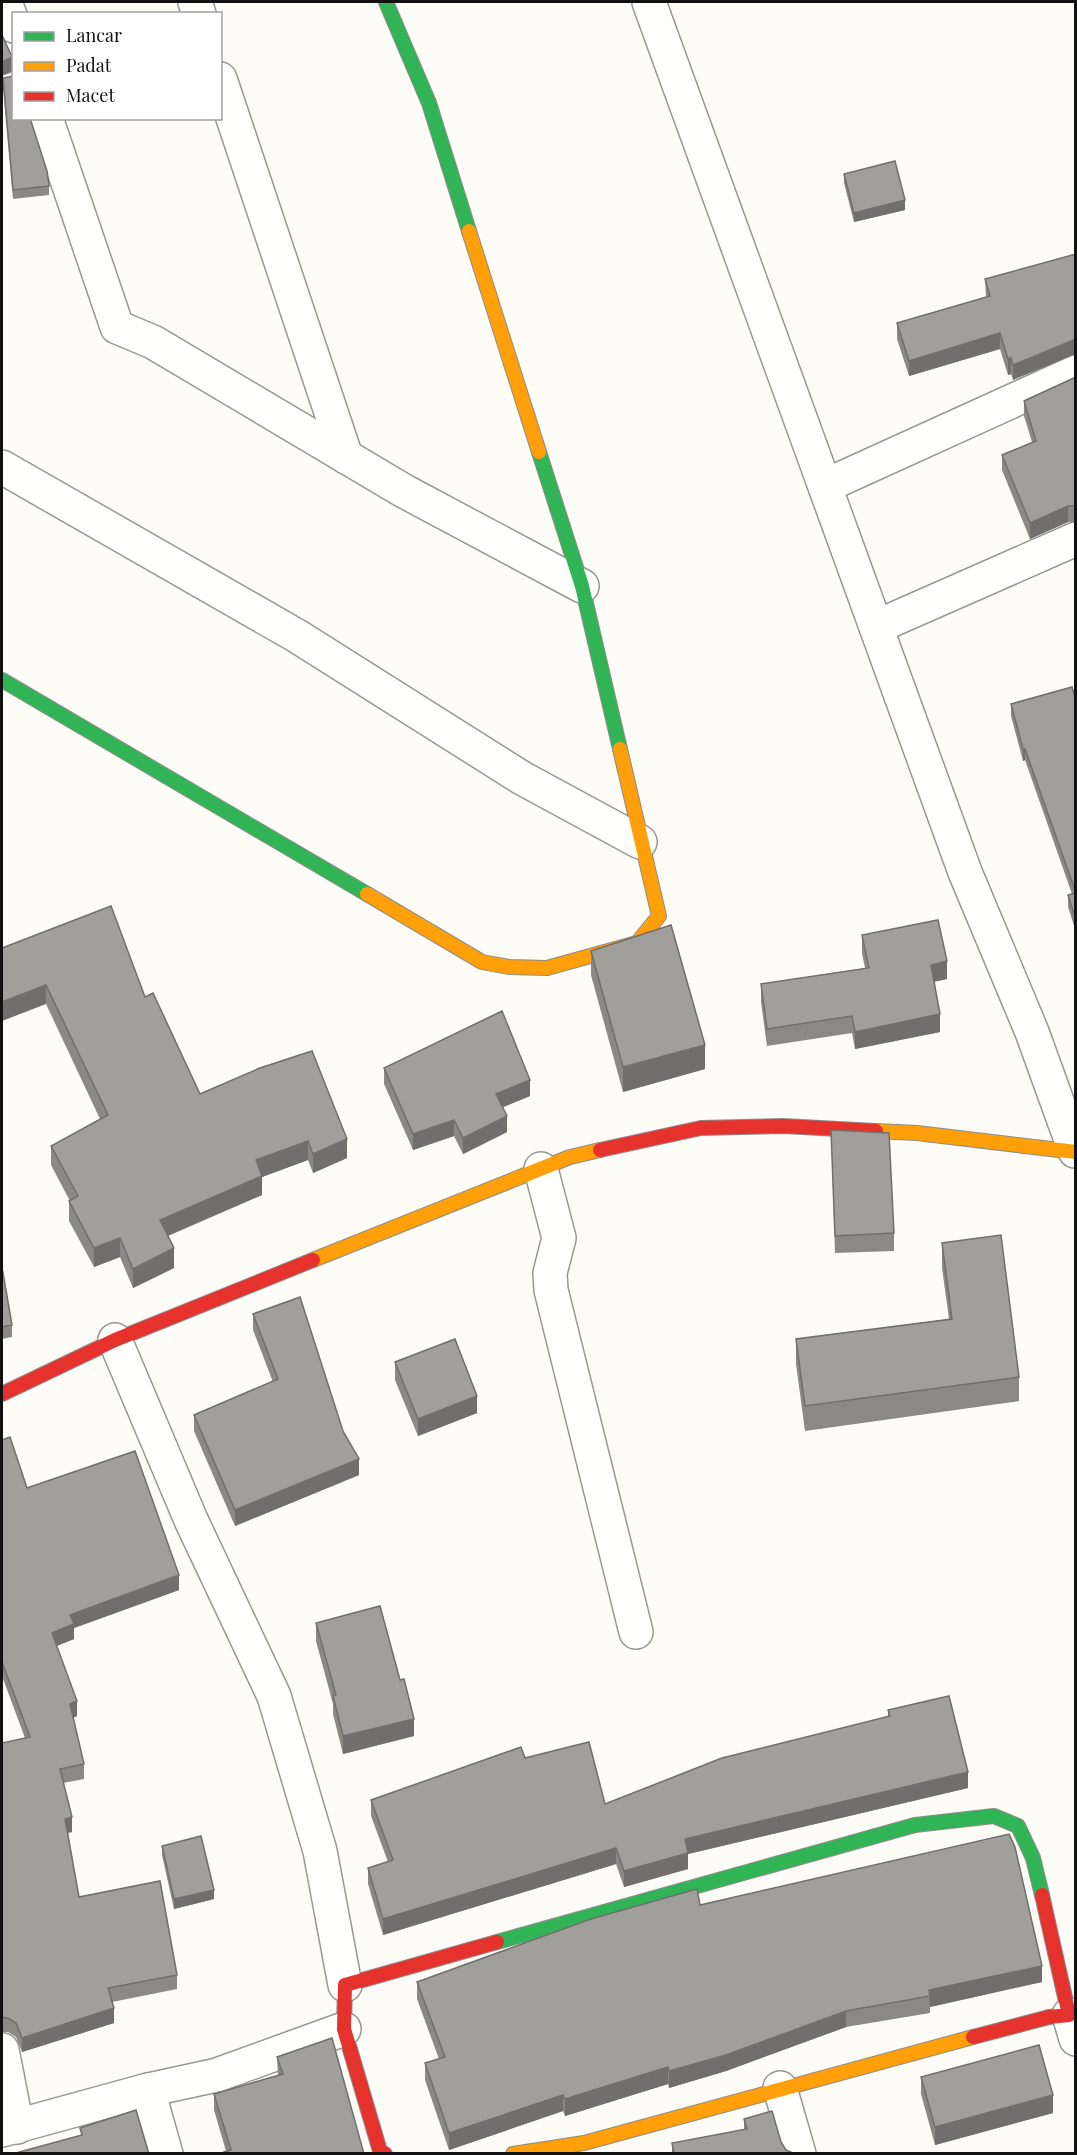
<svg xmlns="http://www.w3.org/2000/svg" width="1077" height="2155" font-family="'Playfair Display',serif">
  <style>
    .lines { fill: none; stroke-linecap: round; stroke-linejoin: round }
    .street-casing { stroke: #979795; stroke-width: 36 }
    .fast-casing { stroke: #8e8d8b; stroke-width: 16 }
    .slow-casing { stroke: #8e8d8b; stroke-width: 16 }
    .jam-casing { stroke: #8e8d8b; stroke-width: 16 }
    .street { stroke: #fffffe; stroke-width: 33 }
    .fast { stroke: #30b455; stroke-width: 14 }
    .slow { stroke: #ff9f0a; stroke-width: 14 }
    .jam { stroke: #e5322d; stroke-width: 14 }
    .wall { fill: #8a8986 }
    .shaded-wall { fill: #716f6d }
    .building { fill: #a19f9c; stroke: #716f6d; stroke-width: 1.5 }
  </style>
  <rect width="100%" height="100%" fill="#fdfcf7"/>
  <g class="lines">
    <defs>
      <g id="street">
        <path d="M5,2L14,26"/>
        <path d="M195,2L199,14"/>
        <path d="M649,2L965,872L1032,1032L1075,1151"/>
        <path d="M220,79L346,457"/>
        <path d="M46,118L117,327L153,342L404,491L582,586"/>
        <path d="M2,467L297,636L522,778L640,842"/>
        <path d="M825,486L1076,372"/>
        <path d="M876,627L1076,539"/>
        <path d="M541,1169L559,1238L550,1273L551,1290L636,1632"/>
        <path d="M115,1340L191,1520L274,1696L320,1851L345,1985"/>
        <path d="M1069,2015L1076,2039"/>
        <path d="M2,2050L17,2127"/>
        <path d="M780,2088L799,2154"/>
        <path d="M148,2090L166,2154"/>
        <path d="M2,2130L148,2090L217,2075L344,2029"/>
      </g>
      <g id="fast">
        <path d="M386,2L429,103L469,231"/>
        <path d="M539,452L582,586L620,749"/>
        <path d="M2,680L367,894"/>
        <path d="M497,1942L915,1825L994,1816L1018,1826L1033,1858L1042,1895"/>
      </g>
      <g id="slow">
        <path d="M469,231L539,452"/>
        <path d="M367,894L482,962L509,967L547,968L637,943L659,916L620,749"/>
        <path d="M876,1131L917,1133L1076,1152"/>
        <path d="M313,1260L570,1157L600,1150"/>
        <path d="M513,2154L584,2143L973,2037"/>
      </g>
      <g id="jam">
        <path d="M600,1150L701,1128L783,1126L876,1131"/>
        <path d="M2,1394L115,1340L313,1260"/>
        <path d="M973,2037L1049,2017L1069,2015L1042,1895"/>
        <path d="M385,2154L380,2151L344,2029L345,1985L497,1942"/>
      </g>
    </defs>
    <use href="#street" class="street-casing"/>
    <use href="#fast" class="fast-casing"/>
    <use href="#slow" class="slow-casing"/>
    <use href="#jam" class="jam-casing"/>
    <use href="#street" class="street"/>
    <use href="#fast" class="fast"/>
    <use href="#slow" class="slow"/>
    <use href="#jam" class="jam"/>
  </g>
  <g class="wall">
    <path d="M3,78L49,186V195L13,199L3,87Z"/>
    <path d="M844,174L905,210L854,222L844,183Z"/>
    <path d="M1076,254L1013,380L1011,374L1008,375L1000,349L909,376L897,339V323L986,297L985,279Z"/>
    <path d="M1076,377V522H1068L1030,539L1002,470V455L1032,442L1024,416V401Z"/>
    <path d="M1076,700V932L1068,907V895L1072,894L1025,760L1023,761L1011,716V704Z"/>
    <path d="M862,935L947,979L934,982L940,1032L855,1049L852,1033L767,1046L761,1002V984L865,968L862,953Z"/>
    <path d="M2,948L145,997L200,1094L347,1158L313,1173L308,1160L262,1177V1195L168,1236L174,1268L133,1288L120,1257L94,1267L69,1221V1201H70L51,1165V1146L100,1119L46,1004Z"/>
    <path d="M591,951L705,1069L623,1092L591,975Z"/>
    <path d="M384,1068L530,1096L503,1107L507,1132L463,1154L454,1136L413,1150L384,1084Z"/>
    <path d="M831,1130L894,1233V1251L835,1253Z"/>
    <path d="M942,1243L1019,1377V1401L805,1431L796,1364V1339L949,1319L942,1268Z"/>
    <path d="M2,1267L12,1325V1337L2,1339Z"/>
    <path d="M253,1314L343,1431L359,1475L235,1526L194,1431V1415L273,1382L253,1330Z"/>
    <path d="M395,1362L477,1413L418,1436L395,1380Z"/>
    <path d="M2,1440L27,1488L179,1590L74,1628V1639L56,1646L77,1716L73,1718L84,1764V1779L63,1783L72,1832L68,1833L79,1897L177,1975V1989L112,2002L114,2023L22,2052L16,2037L8,2032H2V1743L25,1738L2,1676Z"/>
    <path d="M316,1623L400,1680L414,1736L343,1754L333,1714V1704L316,1641Z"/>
    <path d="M888,1710L968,1788L688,1854V1869L624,1887L616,1864L383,1935L368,1884V1868L388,1862L371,1816V1800L525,1758L605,1804L888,1716Z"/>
    <path d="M162,1846L214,1899L174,1909L162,1855Z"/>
    <path d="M700,1905L1042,1982L930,2007V2013L846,2027L726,2071L669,2088L668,2084L565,2116L563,2111L449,2150L425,2080V2063L439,2059L417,1999V1982Z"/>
    <path d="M277,2057L364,2154H224V2152L226,2151L214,2110V2094L278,2076Z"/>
    <path d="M921,2077L1053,2113L935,2145L921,2094Z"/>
    <path d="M744,2119L781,2142L786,2150L795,2154H672V2143L744,2129Z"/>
  </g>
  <g class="shaded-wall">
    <path d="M12,57V72L2,76V62Z"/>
    <path d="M905,200V210L854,222V213Z"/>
    <path d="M1000,333V349L909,376V361Z"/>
    <path d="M1076,339V354L1013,380V365Z"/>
    <path d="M1011,358V374L1008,375V359Z"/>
    <path d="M1068,506V522L1030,539V523Z"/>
    <path d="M1023,749H1025V760L1023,761Z"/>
    <path d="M947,961V979L931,982V965Z"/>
    <path d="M46,985V1004L2,1021V1002Z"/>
    <path d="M940,1014V1032L855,1049V1032Z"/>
    <path d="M705,1045V1069L623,1092V1067Z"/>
    <path d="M530,1080V1096L496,1110V1094Z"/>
    <path d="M507,1116V1132L463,1154V1138Z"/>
    <path d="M454,1120V1136L413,1150V1134Z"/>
    <path d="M347,1139V1158L313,1173V1154Z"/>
    <path d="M308,1141V1160L262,1177V1195L160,1239V1220L256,1160Z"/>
    <path d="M120,1238V1257L94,1267V1248Z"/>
    <path d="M174,1248V1268L133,1288V1269Z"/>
    <path d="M477,1396V1413L418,1436V1419Z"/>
    <path d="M359,1459V1475L235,1526V1510Z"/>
    <path d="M179,1575V1590L74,1628V1639L52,1648V1633L70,1615Z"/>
    <path d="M77,1701V1716L70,1719V1704Z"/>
    <path d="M414,1719V1736L343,1754V1736Z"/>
    <path d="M968,1772V1788L688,1854V1869L624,1887V1871L685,1839Z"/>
    <path d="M72,1817V1832L65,1833V1819Z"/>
    <path d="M616,1848V1864L383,1935V1919Z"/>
    <path d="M214,1890V1899L174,1909V1899Z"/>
    <path d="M1042,1966V1982L930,2007L929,1990Z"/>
    <path d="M114,2008V2023L22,2052V2038Z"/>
    <path d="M846,2011V2027L726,2071L669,2088V2071Z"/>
    <path d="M668,2067V2084L565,2116V2099Z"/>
    <path d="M563,2095V2111L449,2150V2133Z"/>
    <path d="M1053,2095V2113L935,2145V2127Z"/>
  </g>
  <g class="building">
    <path d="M2,35L12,57L2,62Z"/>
    <path d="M14,76V118H30L47,171L49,186L13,190L3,78Z"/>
    <path d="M895,161L905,200L854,213L844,174Z"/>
    <path d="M1076,254V339L1013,365L1011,358L1008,359L1000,333L909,361L897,323L990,296L985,279Z"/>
    <path d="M1076,377V506H1068L1030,523L1002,455L1036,441L1024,401Z"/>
    <path d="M1072,687L1076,700V893L1025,749H1023L1011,704Z"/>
    <path d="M1076,893V920L1068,895Z"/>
    <path d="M111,906L145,997L153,993L200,1094L260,1068L312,1051L347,1139L313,1154L308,1141L256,1160L262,1176L160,1220L174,1248L133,1269L120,1238L94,1248L69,1201L78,1196L51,1146L108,1115L46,985L2,1002V948Z"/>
    <path d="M938,920L947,961L931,965L940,1014L855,1032L852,1016L767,1029L761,984L869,968L862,935Z"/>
    <path d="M671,925L705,1045L623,1067L591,951Z"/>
    <path d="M502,1011L530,1080L496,1094L507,1116L463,1138L454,1120L413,1134L384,1068Z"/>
    <path d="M831,1130L889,1133L894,1233L835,1236Z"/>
    <path d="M1001,1235L1019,1377L805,1406L796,1339L952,1319L942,1243Z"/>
    <path d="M2,1267L12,1325L2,1327Z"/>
    <path d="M300,1297L343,1431L359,1459L235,1510L194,1415L278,1379L253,1314Z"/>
    <path d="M455,1339L477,1396L418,1419L395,1362Z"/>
    <path d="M10,1437L27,1488L135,1451L179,1575L70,1615L74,1624L52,1633L77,1701L70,1704L84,1764L60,1769L72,1817L65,1819L79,1897L160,1881L177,1975L108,1988L114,2008L22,2038L16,2023L8,2018L2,2017V1743L30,1737L2,1662V1440Z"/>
    <path d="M380,1606L400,1680L404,1679L414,1719L343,1736L333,1696L336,1695L316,1623Z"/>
    <path d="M949,1696L968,1772L685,1839L688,1853L624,1871L616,1848L383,1919L368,1868L393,1860L371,1800L521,1747L525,1758L589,1742L605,1804L722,1758L890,1716L888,1710Z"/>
    <path d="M1009,1834L1015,1847L1042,1966L929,1990L930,1996L846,2011L726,2055L669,2071L668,2067L565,2099L563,2095L449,2133L425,2063L445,2057L417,1982L591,1919L697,1889L700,1905Z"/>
    <path d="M201,1836L214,1890L174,1899L162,1846Z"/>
    <path d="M332,2038L364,2154H225L224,2152L231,2150L214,2094L283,2074L277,2057Z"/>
    <path d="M1039,2045L1053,2095L935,2127L921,2077Z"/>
    <path d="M136,2110L149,2154H12L82,2135L80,2128Z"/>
    <path d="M772,2111L781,2142L786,2150L795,2154H674L672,2143L747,2129L744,2119Z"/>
  </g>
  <rect width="1077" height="2155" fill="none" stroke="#111111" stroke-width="6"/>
  <rect x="12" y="12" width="210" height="108" fill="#ffffff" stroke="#a0a0a0" stroke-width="1.5"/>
  <rect x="24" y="32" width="30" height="9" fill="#30b455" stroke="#a0a0a0" stroke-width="1.5"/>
  <text x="66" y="42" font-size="18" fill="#111111">Lancar</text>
  <rect x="24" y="62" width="30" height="9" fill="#ff9f0a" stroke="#a0a0a0" stroke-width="1.5"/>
  <text x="66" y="72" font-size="18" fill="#111111">Padat</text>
  <rect x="24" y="92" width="30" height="9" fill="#e5322d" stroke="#a0a0a0" stroke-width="1.5"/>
  <text x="66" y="102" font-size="18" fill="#111111">Macet</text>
</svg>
